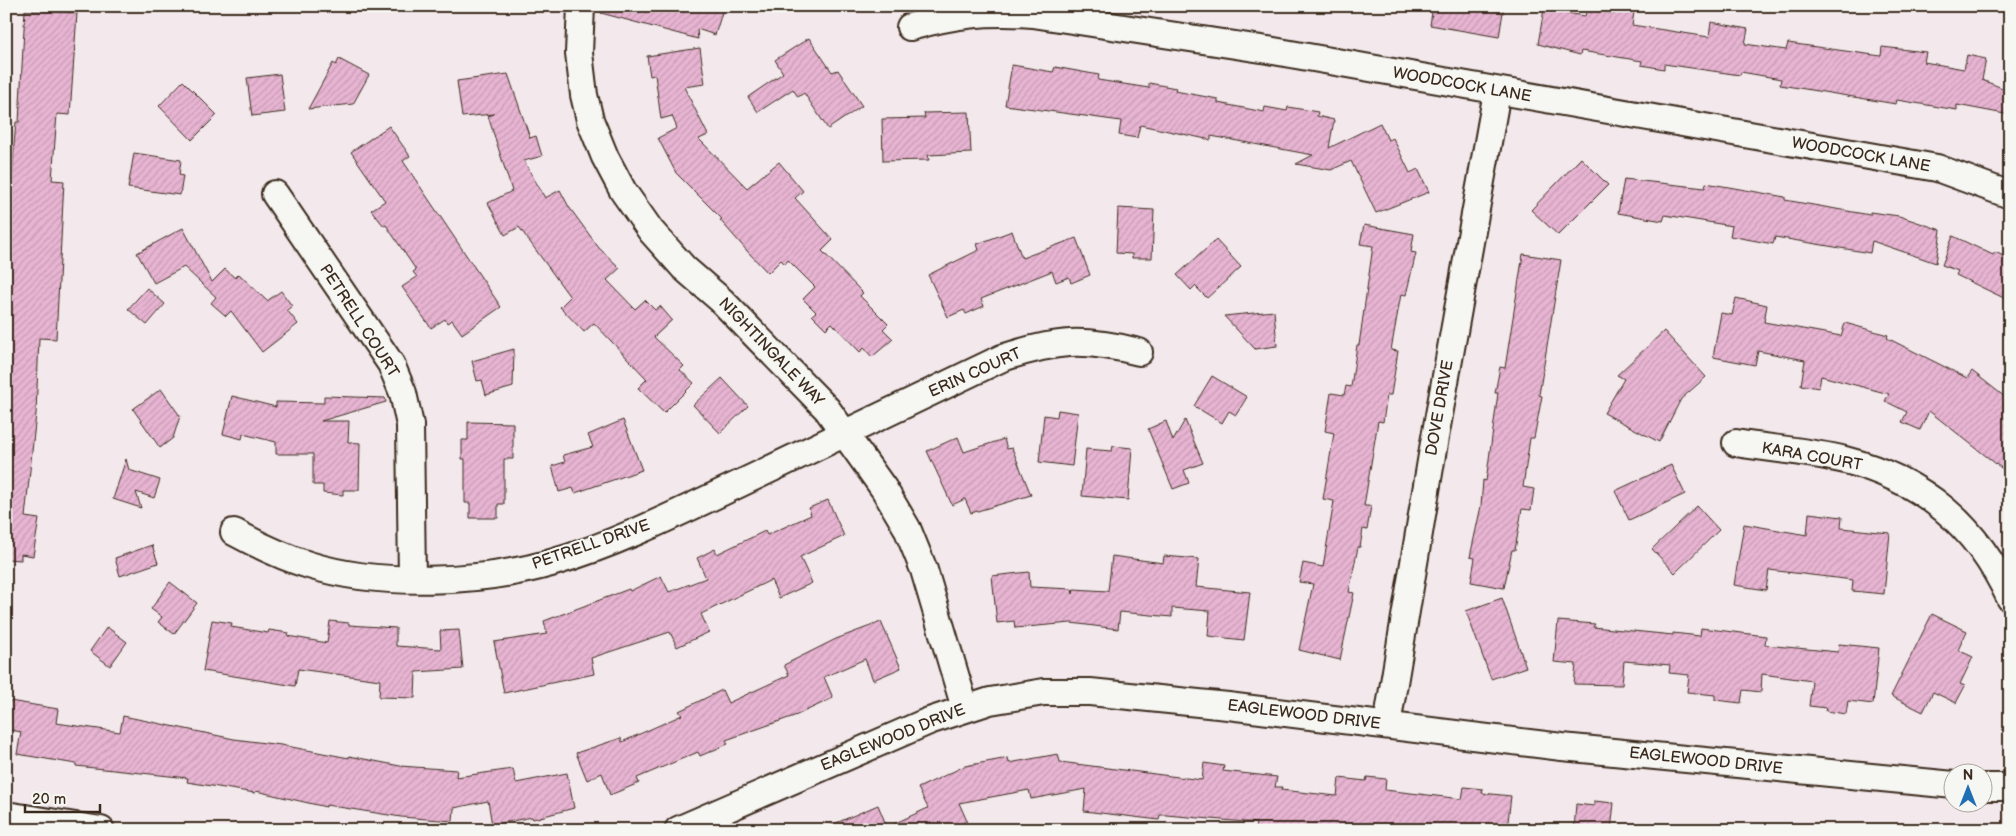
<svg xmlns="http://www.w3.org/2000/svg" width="2016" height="836" font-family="'Balsamiq Sans',sans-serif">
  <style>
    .building { fill: url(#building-hatch); stroke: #3b2a1e }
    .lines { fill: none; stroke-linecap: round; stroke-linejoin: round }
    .minor-casing { stroke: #3b2a1e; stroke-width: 30 }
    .minor { stroke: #f6f6f2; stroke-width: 26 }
    .labels { text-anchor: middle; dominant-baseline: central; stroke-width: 4; stroke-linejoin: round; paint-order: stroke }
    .street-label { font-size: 16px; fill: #3b2a1e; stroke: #f6f6f2 }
  </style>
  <defs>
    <pattern id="building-hatch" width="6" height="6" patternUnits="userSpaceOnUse" patternTransform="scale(1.25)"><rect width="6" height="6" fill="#e7b4d2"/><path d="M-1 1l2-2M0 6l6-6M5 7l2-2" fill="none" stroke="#c79bb4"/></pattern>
  </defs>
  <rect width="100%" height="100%" fill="#f3e9ec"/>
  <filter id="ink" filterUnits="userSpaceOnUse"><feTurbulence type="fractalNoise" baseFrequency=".02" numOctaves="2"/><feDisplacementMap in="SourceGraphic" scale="10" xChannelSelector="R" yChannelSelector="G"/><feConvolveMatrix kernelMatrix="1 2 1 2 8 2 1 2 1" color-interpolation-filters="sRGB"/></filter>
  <g filter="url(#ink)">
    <g class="building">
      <path d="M602,6H724L715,35L697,29L698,39L601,13Z"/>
      <path d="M1433,6H1504L1499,37L1430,25Z"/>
      <path d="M1616,6H1635L1632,25L1709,37L1711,22L1748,29L1745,44L1786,50L1788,43L1881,56L1882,47L1926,52L1924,62L1964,69L1967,55L1986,59L1982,80L2010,91V115L1957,105V110L1897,100L1896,104L1799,88L1780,85L1781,79L1741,72L1740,75L1664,64V69L1641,65L1642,61L1581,51L1580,55L1538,44L1544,9L1585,16L1587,9L1615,14Z"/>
      <path d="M25,10L77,13L70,115L57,114L52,180L64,181L56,339L39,338L36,414L25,517L39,519L33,556L21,554V560L6,559V301L14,145L16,122H19Z"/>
      <path d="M809,38L832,72L838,70L862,106L828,129L804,93L798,97L793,89L758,112L748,97L783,73L775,60Z"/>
      <path d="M700,48L705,84L684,87L708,135L699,139L747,188L779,162L803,191L795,198L833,240L822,251L863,293L860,296L888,324L883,329L893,339L872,357L864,348L860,352L832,323L826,329L812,315L816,312L803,299L815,287L788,260L785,264L781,260L768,273L748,252L720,220L722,219L676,173L658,138L677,128L672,116L661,119L655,75L650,76L647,56Z"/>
      <path d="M339,59L369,75L353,104L308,109L333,63L336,65Z"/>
      <path d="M1012,65L1053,72L1055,67L1099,75L1098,80L1149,88V83L1176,88L1175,91L1218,99V103L1264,112L1265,107L1287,111L1288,107L1318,112L1317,116L1334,120L1329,148L1380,123L1388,140L1393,138L1410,173L1418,169L1429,192L1376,213L1351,161L1331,170L1296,164L1313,155L1211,136V140L1140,125L1137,138L1119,135L1121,121L1005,105Z"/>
      <path d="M280,74L285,112L252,116L247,78Z"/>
      <path d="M508,74L530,138L536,136L542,156L524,161L545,198L560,190L569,207L599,248L620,268L607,280L635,309L645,300L655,310L660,306L672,320L654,337L684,366L680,370L694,383L664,413L638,388L647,379L594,323L584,332L560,307L570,297L519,227L505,235L488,203L512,191L488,116L494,114L462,117L457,81Z"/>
      <path d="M183,81L217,115L192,140L159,106Z"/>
      <path d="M969,112L971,153L928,155L929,160L883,161L882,119L925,118L924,113Z"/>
      <path d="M389,126L410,156L403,161L501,307L462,334L452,320L447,323L445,319L431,328L402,287L417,277L413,272L416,270L386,225L384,226L371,210L385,201L351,152Z"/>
      <path d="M134,153L181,160L179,175L183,176L180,195L128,188Z"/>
      <path d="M1581,158L1608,185L1558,235L1531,210Z"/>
      <path d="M1624,179L1705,188L1706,183L1785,197V200L1870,215V212L1899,216L1941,230L1936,263L1872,241L1870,253L1775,237L1773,244L1730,236L1732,226L1665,215L1663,221L1618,213Z"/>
      <path d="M1118,208L1154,210L1152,258H1132V254L1116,253Z"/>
      <path d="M1364,225L1414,234L1411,252L1416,253L1406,295L1401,294L1391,350L1398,351L1391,395H1387L1383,422L1378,421L1364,506H1371L1367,530L1363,529L1360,547H1358L1349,592L1354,593L1340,660L1299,650L1313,584L1299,582L1303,563L1323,567L1334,501L1323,499L1334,433L1325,431L1331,393L1344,395L1346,386L1351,387L1357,345H1359L1373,246L1360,244Z"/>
      <path d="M183,228L212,282L225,269L235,278L239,274L267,301L281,291L292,306L287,310L298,324L262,352L231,311L226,316L211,303L216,297L184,267L154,283L137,253Z"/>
      <path d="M1012,231L1022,258L1076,238L1090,275L1071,283L1069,277L1056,282L1052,271L981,299L984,306L966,314L964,310L948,317L928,275L979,250L977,244Z"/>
      <path d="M1953,236L1993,255L1995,252L2010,259V301L1956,275L1958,271L1942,265Z"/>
      <path d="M1216,240L1241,267L1207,298L1195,286L1191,290L1177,275Z"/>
      <path d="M1523,254L1561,260L1539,395L1542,396L1534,438H1530L1523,487L1534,489L1531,510L1522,509L1515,550H1512L1504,588L1471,582L1475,558L1470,557L1481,506L1483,480L1486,481L1498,393H1495L1500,367L1505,368Z"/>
      <path d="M147,288L165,304L147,325L128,309Z"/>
      <path d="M1736,298L1767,305L1764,322L1841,336L1845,323L1888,335L1887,338L1967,378L1972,371L2010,401V475L1929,411L1920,430L1902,422L1907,412L1885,401L1889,394L1821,376L1819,388L1801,385L1805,360L1758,351L1755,365L1713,357L1721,313L1732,315Z"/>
      <path d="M1274,311L1277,346L1255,349L1224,316Z"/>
      <path d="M1664,331L1706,377L1681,399L1659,442L1604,413L1624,379L1617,375Z"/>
      <path d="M514,349L513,387L486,395L482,380L477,381L472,361Z"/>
      <path d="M1212,376L1247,397L1236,415L1229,411L1222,423L1194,406Z"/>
      <path d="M722,378L748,406L720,433L693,405Z"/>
      <path d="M161,389L180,416L173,438L160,448L133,409Z"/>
      <path d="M232,396L276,407V402L324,403V396L385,398L386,402L321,421H349L348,442L360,443L359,490H343V495L323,493V485H313V454H276V442L243,434L242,439L223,434Z"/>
      <path d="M1058,410L1078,413L1072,466L1039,462L1044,415L1057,417Z"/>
      <path d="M623,420L642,470L575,493L573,488L559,492L552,466L565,462L563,455L593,447L588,435Z"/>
      <path d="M1185,420L1203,463L1184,470L1189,483L1173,489L1148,429L1166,421L1173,441Z"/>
      <path d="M468,422L513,423V459H504V504H498V518H470V503H465V459H462V440H468Z"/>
      <path d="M958,437L964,452L1004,439L1007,449L1012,448L1031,495L971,513L965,499L952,505L927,451Z"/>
      <path d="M1113,446L1132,448L1128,500L1082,496L1086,449L1112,451Z"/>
      <path d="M126,459L129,470L160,480L154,498L136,492L141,508L113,499Z"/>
      <path d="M1671,465L1685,494L1629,520L1615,491Z"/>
      <path d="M828,500L844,536L800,557L812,583L779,598L771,580L701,614L709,632L677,647L670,632L591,658L594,674L504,693L494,642L547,634L544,621L629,589L630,591L661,576L669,592L706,578L697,558L715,549L717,554L765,531L767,535L811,515L809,508Z"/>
      <path d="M1697,506L1719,530L1675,573L1652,549Z"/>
      <path d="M1809,513L1842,517L1841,528L1890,533L1884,594L1852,591L1853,580L1769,570L1766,590L1734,585L1744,524L1807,535Z"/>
      <path d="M152,545L158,563L120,576L115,558Z"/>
      <path d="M1112,556L1163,563L1164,556L1199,559L1196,587L1250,592L1244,640L1208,636L1210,611L1172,608V617L1120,612L1118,629L1071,623L1015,628L1014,621L997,623L992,576L1029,572L1030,587L1072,589L1073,594L1074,589L1108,591Z"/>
      <path d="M170,582L197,603L174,634L158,622L162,617L151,609Z"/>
      <path d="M1502,598L1526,667L1491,679L1466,611Z"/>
      <path d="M1932,614L1967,631L1958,650L1973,657L1960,684L1965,686L1956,703L1933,692L1923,712L1891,696Z"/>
      <path d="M212,620L232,623L231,627L268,633L269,630L289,633L288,636L327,643L330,621L349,623V625L396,628V646L441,649L440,631L459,630L463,669L416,672L415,698L379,697L380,680L298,669L295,686L203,671Z"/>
      <path d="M1558,621L1595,624L1593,627L1673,635V633L1700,636L1701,628L1766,636L1765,645L1838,652L1839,644L1879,648L1873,704L1848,701L1846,714L1826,711L1827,708L1809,706L1812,681L1762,674L1761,692L1743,690L1741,703L1715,700V695L1687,692L1689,675L1669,673L1670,665L1624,661L1622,685L1574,684L1576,664L1554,662Z"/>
      <path d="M881,622L901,668L873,680L865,659L824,677L833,698L797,715L726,740L728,744L700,756L698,752L637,778L639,783L610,795L602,773L587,780L576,753L621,738L622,742L682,715L679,711L722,690L728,703L789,675L784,665L836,639Z"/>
      <path d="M107,627L127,642L110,666L90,651Z"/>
      <path d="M10,701L58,709L56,723L120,732L123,716L234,739L281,745L349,758V756L400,766L457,770L456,777L513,769L516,783L567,773L574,808L533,819L532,817L492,825L488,801L454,808L453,821L401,817L326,805V807L256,791L255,793L187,782L188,778L76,766V764L17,754L21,732L6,729Z"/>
      <path d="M1058,754L1060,762L1202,780L1204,763L1224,766L1223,771L1277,777L1275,787H1282L1281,790L1337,796L1339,778L1366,781L1367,777L1386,779L1385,790L1462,799L1464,787L1483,789L1482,793L1511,796L1507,830H1255L1256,823L1166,815H1160L1159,820L1084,811L1086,789L1031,799L1029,790L959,803L967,821L950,830H820L878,805L887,827L928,808L918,788L965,766L1008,758L1009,763Z"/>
      <path d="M1594,801L1614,803L1611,830H1574L1576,804L1594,806Z"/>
    </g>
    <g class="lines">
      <defs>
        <g id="minor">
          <path d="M581,6L579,53L584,95L590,120L605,157L623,191L651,231L684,268L721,300L827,409L884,489L907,528L924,570L965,708"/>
          <path d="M910,27C955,14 986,11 1033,14L1268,50L1937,168L2010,195"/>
          <path d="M275,194L391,364L403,393L410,425L412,579"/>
          <path d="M1736,443C1772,449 1810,451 1845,460C1923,480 1976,525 2010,598"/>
          <path d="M234,532C258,545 283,557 309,565C379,587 481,583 551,563C620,543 690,507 756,476C838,437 920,398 1002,358C1057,340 1083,338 1139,352"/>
          <path d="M1387,725L1434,443L1497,92"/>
          <path d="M1984,787H2010"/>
          <path d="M6,815L101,830"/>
          <path d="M678,830L929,721L990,701L1044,692H1090L1228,706L1562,747L1954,785"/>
        </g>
      </defs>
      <use href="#minor" class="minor-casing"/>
      <use href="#minor" class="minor"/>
    </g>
  </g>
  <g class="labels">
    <g class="street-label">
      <text transform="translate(1462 85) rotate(10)">WOODCOCK LANE</text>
      <text transform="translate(1861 155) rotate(10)">WOODCOCK LANE</text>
      <text transform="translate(359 321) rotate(57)">PETRELL COURT</text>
      <text transform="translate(771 352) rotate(46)">NIGHTINGALE WAY</text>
      <text transform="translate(975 373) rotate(-24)">ERIN COURT</text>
      <text transform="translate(1440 408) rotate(-80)">DOVE DRIVE</text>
      <text transform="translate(1812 457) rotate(10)">KARA COURT</text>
      <text transform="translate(591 545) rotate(-19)">PETRELL DRIVE</text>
      <text transform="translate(1304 715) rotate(7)">EAGLEWOOD DRIVE</text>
      <text transform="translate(893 738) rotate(-22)">EAGLEWOOD DRIVE</text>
      <text transform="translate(1706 761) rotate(6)">EAGLEWOOD DRIVE</text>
    </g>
  </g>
  <rect width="2016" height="836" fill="none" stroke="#f6f6f2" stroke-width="25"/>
  <rect x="12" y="12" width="1991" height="811" fill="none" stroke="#3b2a1e" stroke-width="2" filter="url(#ink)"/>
  <g transform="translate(1968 788)"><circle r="24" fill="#f6f6f2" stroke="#aba49d"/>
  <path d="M0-4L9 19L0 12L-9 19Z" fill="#1f6fb2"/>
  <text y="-8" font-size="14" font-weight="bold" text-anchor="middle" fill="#3b2a1e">N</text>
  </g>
  <path d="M25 804v8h75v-8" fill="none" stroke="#3b2a1e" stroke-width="2.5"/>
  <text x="32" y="804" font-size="15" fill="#3b2a1e" stroke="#f6f6f2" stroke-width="4" paint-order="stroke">20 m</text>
</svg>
